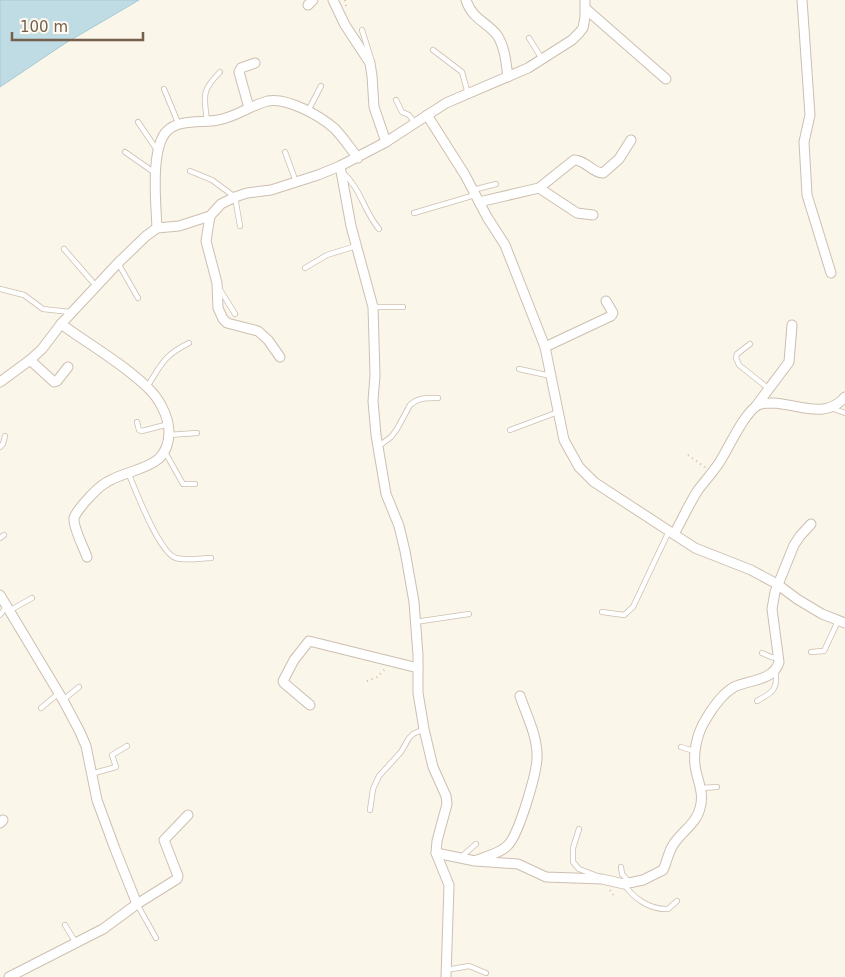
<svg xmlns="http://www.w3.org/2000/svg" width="845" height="977" font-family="'DejaVu Sans',sans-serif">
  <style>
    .water { fill: #bfdbe4; stroke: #a5c9d6 }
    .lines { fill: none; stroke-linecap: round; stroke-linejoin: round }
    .lane-casing { stroke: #cdbfb0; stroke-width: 6 }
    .street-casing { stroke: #cdbfb0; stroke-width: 11 }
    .path { stroke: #d5bda5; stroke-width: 2; stroke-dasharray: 1 4; stroke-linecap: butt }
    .lane { stroke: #fff; stroke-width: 4.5 }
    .street { stroke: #fff; stroke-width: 9 }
  </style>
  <rect width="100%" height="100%" fill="#fbf6ea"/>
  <path class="water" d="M0,0H139L64,44L0,87Z"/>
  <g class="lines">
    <defs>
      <g id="lane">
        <path d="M362,30L372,62"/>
        <path d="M529,38L542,59"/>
        <path d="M433,50L462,72L468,94"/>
        <path d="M164,89L179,125"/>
        <path d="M396,100L402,112L409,115L415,123"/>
        <path d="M308,111L321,86"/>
        <path d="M207,121C204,96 201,91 220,72"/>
        <path d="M138,122L157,150"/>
        <path d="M125,152L155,173"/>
        <path d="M285,152L296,182"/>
        <path d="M190,171L212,180L235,197L240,226"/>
        <path d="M342,172C361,188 363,210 379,229"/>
        <path d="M473,190L496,184"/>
        <path d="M414,213L475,195"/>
        <path d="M64,249L96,286"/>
        <path d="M118,263L138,298"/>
        <path d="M305,268L327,255L356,246"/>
        <path d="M219,288L235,314"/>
        <path d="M0,289L24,295L43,309L70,312"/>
        <path d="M373,307H403"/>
        <path d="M750,344L737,354L736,358L739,365L769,389"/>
        <path d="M519,369L551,376"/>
        <path d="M147,387C161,365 164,355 189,343"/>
        <path d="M831,408L845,413"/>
        <path d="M137,422L139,430L142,431L169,424"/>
        <path d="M510,430L558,412"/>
        <path d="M169,435L197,433"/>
        <path d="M379,446L391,437L397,429L410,405C419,397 427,398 438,398"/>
        <path d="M0,447L3,444L5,436"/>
        <path d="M165,452L183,484H195"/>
        <path d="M128,472C135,489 159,553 176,558C186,561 200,558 211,558"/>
        <path d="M0,538L4,535"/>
        <path d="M9,611L32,598"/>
        <path d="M602,612L624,615L633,607L669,531"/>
        <path d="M0,615L6,607"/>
        <path d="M415,622L469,614"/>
        <path d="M811,652L824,651L838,621"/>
        <path d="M762,653L771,657L778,658"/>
        <path d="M63,700L79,687"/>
        <path d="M757,701C772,693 779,689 775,670"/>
        <path d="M41,708L59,693"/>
        <path d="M681,747L694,751"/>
        <path d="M91,774L116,767L112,755L127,746"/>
        <path d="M701,788L717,787"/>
        <path d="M370,810L373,789L379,776L401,752L409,738L413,734L424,729"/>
        <path d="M579,829L573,848V862L579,869L600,877"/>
        <path d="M460,858L476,844"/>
        <path d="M621,867L622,874L630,883"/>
        <path d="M624,884C633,898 650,910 668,909L677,901"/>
        <path d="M137,904L156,938"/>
        <path d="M65,925L76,943"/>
        <path d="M446,970L469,966L486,973"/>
      </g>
      <g id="street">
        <path d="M333,0L345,25L370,63L372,76L374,107L386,142"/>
        <path d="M466,0C472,19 487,22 497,35C505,47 506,63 508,77"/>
        <path d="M802,0L810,115L804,142L807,195L831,273"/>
        <path d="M308,5L313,0"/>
        <path d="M586,9L666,79"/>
        <path d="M249,108L239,72L241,68L255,63"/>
        <path d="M427,115L465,175L487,217L505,245L545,347L564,440L579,467L594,482L695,548L751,570L777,584L797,599L822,614L845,623"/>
        <path d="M340,166L351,226L373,307L375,375L373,401L376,435L386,494L399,526L405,551L414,602L418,655V693L424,729L433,767L446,796L447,804L437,841L436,853L449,885L446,977"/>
        <path d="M539,188L577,213L593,215"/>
        <path d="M479,202L539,188L574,160C586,160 592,173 603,173L619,159L631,140"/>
        <path d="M210,216L206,241L217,283L218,308L223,319L227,323L258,331L268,340L280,357"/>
        <path d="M157,228C156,205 150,148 167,131C178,119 203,123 218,120C236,117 251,105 268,101C287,97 320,116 334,128C343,137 350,148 358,158"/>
        <path d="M61,324C90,345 122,363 147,387C159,398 168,415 169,431C169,471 134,466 107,482C98,487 92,494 85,502C81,507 76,512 74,518C73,528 84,548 87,557"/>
        <path d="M545,347L611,316L613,313L606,301"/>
        <path d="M30,360L54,382L57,381L68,367"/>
        <path d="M0,382L30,360L42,349L61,324L118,263L146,236L157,228L179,226L210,216L221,204L235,197L247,193L271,190L318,175L340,166L386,142L446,103L528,68L572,40L579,33L583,28L585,17V0"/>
        <path d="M756,406L789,362L792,325"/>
        <path d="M674,534C682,520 689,504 698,490C705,481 713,472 719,463C729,448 743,414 758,405C762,403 768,403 773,403C798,404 825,420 845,397"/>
        <path d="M0,595L63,700L80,732L86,746L97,800L115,849L137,904L177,879L178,876L164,840L188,815"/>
        <path d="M310,705L284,683L283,681L294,660L309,641L418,668"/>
        <path d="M0,823L3,820"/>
        <path d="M436,853L475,861L518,864L546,877L602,879L624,884L643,880L663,870C667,862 668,853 673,845C681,832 697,823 700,808C704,795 699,784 696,771C692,754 697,733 706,719C713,707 722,694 734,687C748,680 774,681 779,662L772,609L775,592L794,545L800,536L811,524"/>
        <path d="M477,860C487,856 501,853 508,845C519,834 538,770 537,755C537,735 526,714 520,696"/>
        <path d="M9,977L103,929L137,904"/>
      </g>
    </defs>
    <use href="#lane" class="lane-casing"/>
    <use href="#street" class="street-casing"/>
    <g class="path">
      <path d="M345,0L346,6"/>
      <path d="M688,455L706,468"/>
      <path d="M367,681L377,677L385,669"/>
      <path d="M610,890L615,897"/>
    </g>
    <use href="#lane" class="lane"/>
    <use href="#street" class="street"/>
  </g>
  <path d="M12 32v8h131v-8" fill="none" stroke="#75604e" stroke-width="2.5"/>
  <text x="20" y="32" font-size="15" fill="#75604e" stroke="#fefaf0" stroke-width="4" paint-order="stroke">100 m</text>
</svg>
